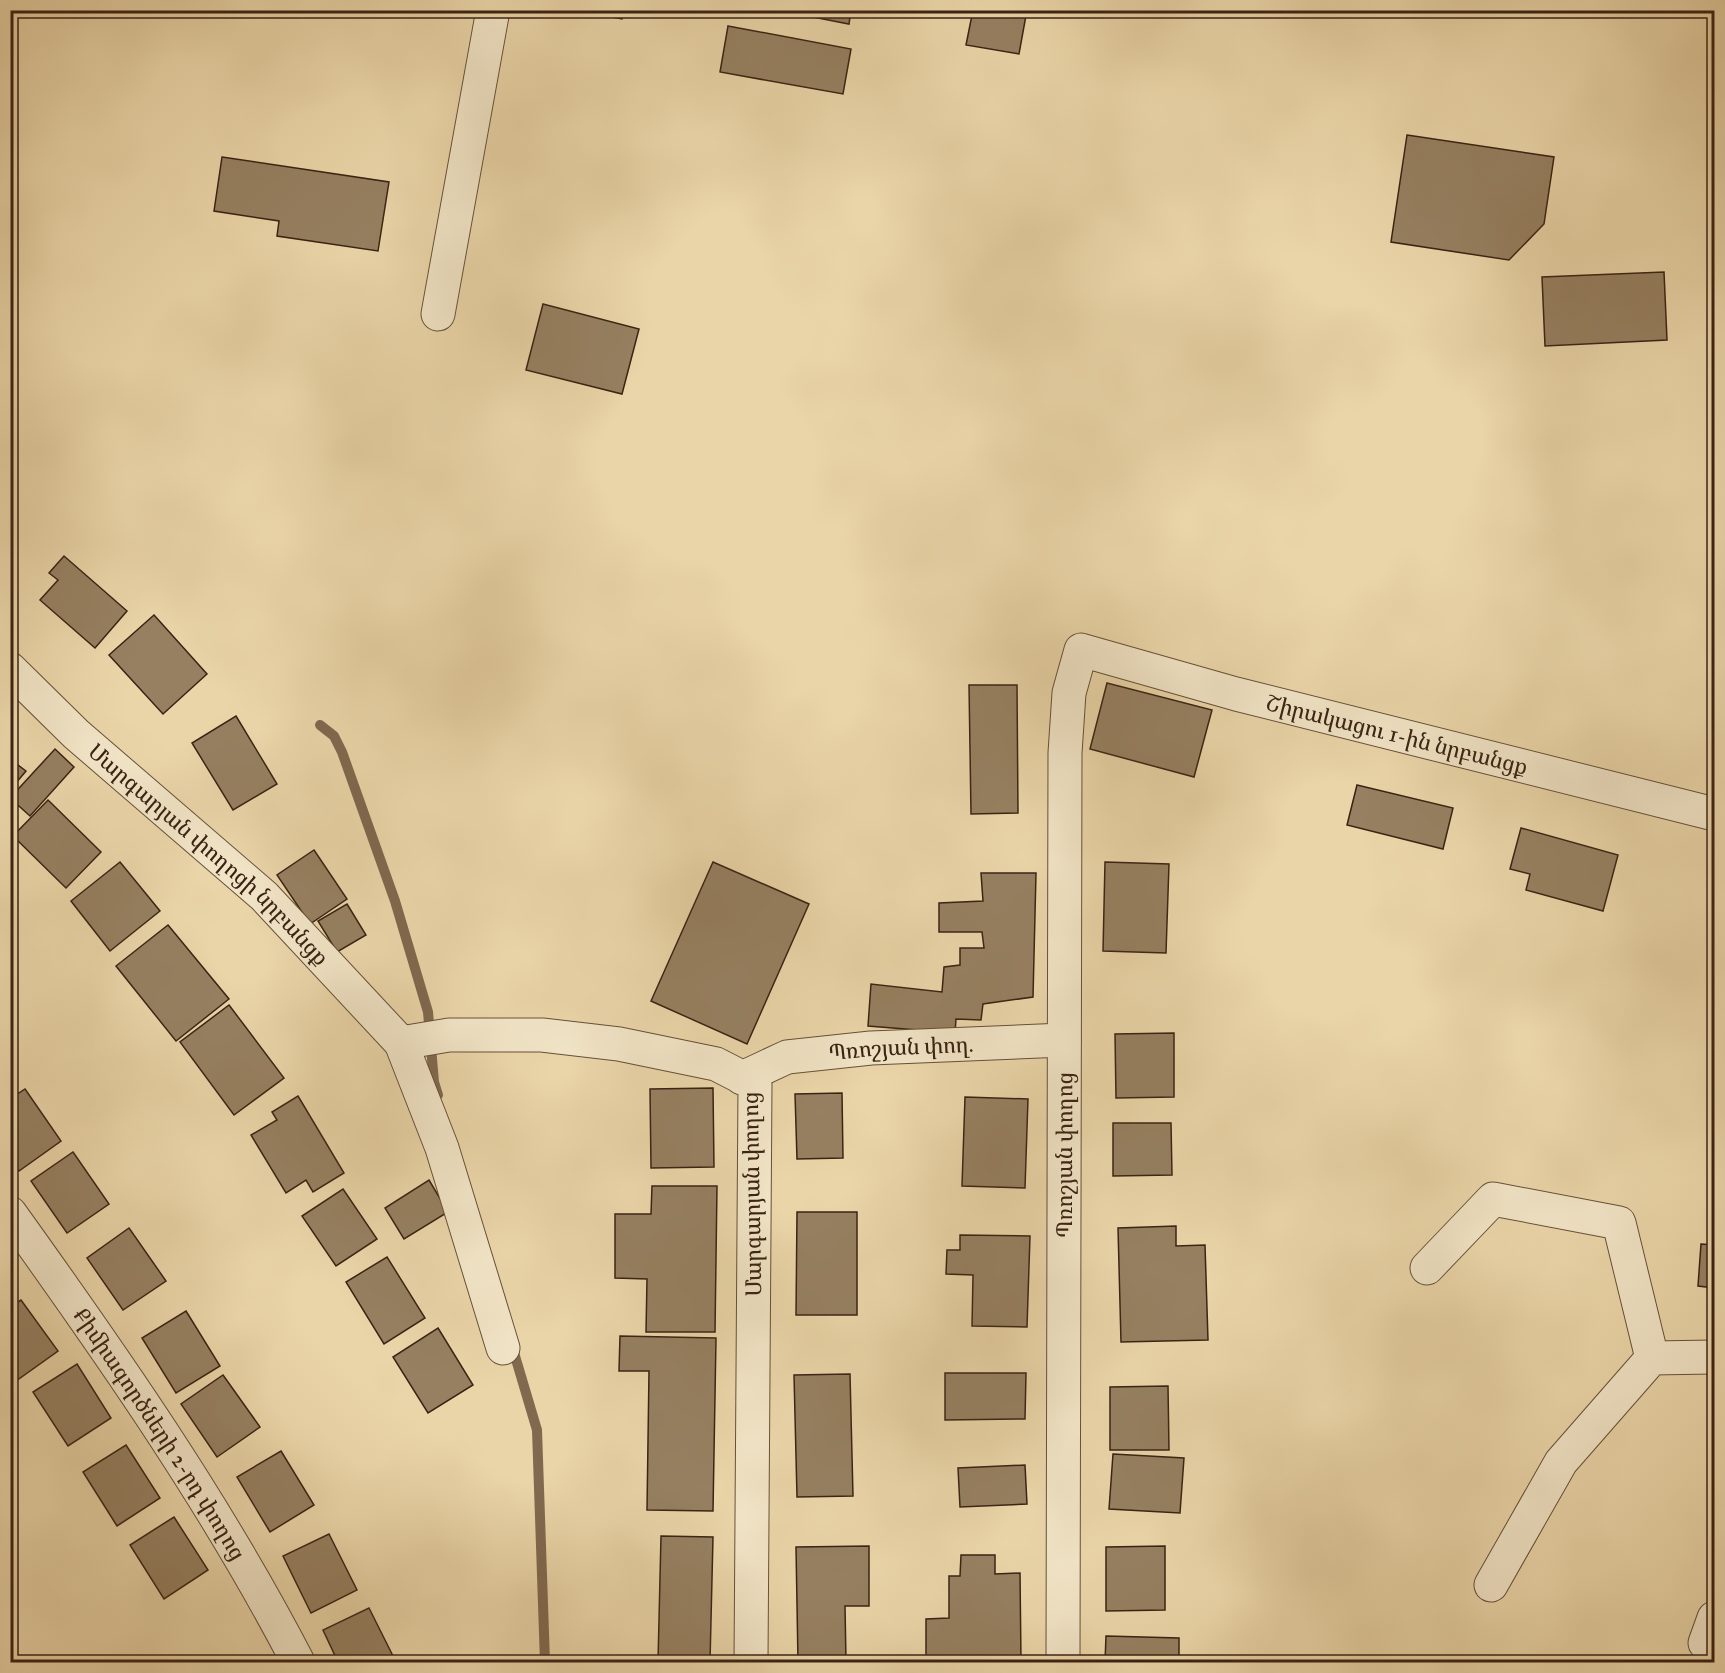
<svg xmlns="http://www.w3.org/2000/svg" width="1725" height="1673" font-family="'IM FELL Great Primer','Noto Serif Armenian',serif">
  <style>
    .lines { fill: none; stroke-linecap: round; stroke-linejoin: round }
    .stream { stroke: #80694f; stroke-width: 10 }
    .building { fill: #968061; stroke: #3a2314; stroke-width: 1.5 }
    .minor-casing { stroke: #665039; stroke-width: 35 }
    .minor { stroke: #f1e4c6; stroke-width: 33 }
    .labels { text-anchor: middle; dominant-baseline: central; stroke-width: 4.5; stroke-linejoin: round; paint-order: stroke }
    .street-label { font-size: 22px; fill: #3a2314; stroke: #f1e4c6 }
  </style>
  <rect width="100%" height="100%" fill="#ead5a8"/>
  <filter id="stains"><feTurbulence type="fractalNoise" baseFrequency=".00333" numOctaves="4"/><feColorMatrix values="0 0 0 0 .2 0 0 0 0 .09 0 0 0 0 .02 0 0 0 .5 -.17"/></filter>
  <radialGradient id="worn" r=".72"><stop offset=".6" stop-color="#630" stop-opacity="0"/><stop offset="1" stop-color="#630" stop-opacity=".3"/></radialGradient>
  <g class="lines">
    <g class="stream">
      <path d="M320,725L334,736L342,752L395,901L428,1012L434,1082L438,1095"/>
      <path d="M512,1346L537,1430L545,1662"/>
    </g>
  </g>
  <g class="building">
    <path d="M574,10H624L622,19Z"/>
    <path d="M797,10H851L849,24L797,14Z"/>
    <path d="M973,10H1027L1019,54L966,45Z"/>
    <path d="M728,26L851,49L843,94L720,72Z"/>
    <path d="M1407,135L1554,157L1544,224L1509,260L1391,242Z"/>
    <path d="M222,157L389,182L378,251L277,236L279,221L214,211Z"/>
    <path d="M1664,272L1667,340L1545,346L1542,277Z"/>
    <path d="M543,304L639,329L622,394L526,370Z"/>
    <path d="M64,556L127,611L95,648L40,600L58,580L49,573Z"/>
    <path d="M154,615L207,674L163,714L109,655Z"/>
    <path d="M1107,683L1212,710L1194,777L1090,749Z"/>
    <path d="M969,685H1017L1018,813L971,814Z"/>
    <path d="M236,716L277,784L233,810L192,743Z"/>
    <path d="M55,749L74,767L30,816L10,798Z"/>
    <path d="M10,759L26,771L10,790Z"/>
    <path d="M1357,785L1453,808L1443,849L1347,825Z"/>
    <path d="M48,800L101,852L66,888L13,836Z"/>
    <path d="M1521,828L1618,855L1603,911L1526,890L1530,874L1510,869Z"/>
    <path d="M314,850L347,899L310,924L277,875Z"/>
    <path d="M120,862L160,911L110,951L71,901Z"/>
    <path d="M713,862L809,904L747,1044L651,1001Z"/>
    <path d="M1105,862L1169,864L1166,953L1103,951Z"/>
    <path d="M981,873H1036L1033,997L983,1004L981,1020L956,1019L955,1033L868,1026L871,984L942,992L944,967L960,965V948H984L982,932H939V903L983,901Z"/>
    <path d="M347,904L366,935L337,952L318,921Z"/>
    <path d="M168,925L229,999L176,1041L116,966Z"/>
    <path d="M229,1005L284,1078L234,1115L180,1042Z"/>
    <path d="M1174,1033V1097L1116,1098L1115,1034Z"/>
    <path d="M713,1088L714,1167L651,1168L650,1089Z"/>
    <path d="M25,1089L61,1141L19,1171L10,1159V1099Z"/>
    <path d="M842,1093L843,1158L797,1159L795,1094Z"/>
    <path d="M298,1096L344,1173L313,1192L306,1180L286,1193L251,1135L277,1120L272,1112Z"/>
    <path d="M965,1097L1028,1099L1025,1188L962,1186Z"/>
    <path d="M1113,1123H1171L1172,1175L1113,1176Z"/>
    <path d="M73,1152L109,1204L67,1233L31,1181Z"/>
    <path d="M429,1180L448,1212L404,1239L385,1208Z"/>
    <path d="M652,1186H717L715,1332H646L647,1279L615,1278V1214H651Z"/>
    <path d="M343,1189L377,1239L336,1266L302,1216Z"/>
    <path d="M797,1212H857V1315H796Z"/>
    <path d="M1176,1226V1246L1205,1245L1208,1340L1121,1342L1118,1228Z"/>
    <path d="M129,1228L166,1281L123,1310L87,1258Z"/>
    <path d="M960,1235L1030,1236L1027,1327L972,1326L973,1275L946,1274L947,1250H960Z"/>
    <path d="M1701,1244L1714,1245V1288L1698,1286Z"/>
    <path d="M387,1257L425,1318L384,1344L346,1282Z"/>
    <path d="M21,1300L58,1351L16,1381L10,1373V1307Z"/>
    <path d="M186,1311L220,1366L176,1393L142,1338Z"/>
    <path d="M438,1328L473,1385L428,1413L393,1357Z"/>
    <path d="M620,1336L716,1338L713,1511L647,1510L649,1371H619Z"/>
    <path d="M77,1364L111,1418L68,1446L33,1392Z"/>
    <path d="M945,1373H1026L1025,1419L945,1420Z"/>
    <path d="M850,1374L853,1496L797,1497L794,1375Z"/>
    <path d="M223,1375L260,1427L217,1457L181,1404Z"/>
    <path d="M1168,1386L1169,1450H1110V1387Z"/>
    <path d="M126,1445L160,1498L117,1526L83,1472Z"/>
    <path d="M281,1451L314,1505L270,1532L237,1477Z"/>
    <path d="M1113,1454L1184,1458L1180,1513L1109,1509Z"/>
    <path d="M1025,1465L1027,1504L960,1507L958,1468Z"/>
    <path d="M174,1517L208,1570L164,1599L130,1545Z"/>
    <path d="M329,1534L357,1590L311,1613L283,1556Z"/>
    <path d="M661,1536L713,1537L710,1662H658Z"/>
    <path d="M869,1546V1606H845L846,1662H798L796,1547Z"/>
    <path d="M1165,1546V1610L1106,1611V1547Z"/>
    <path d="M961,1555H995V1574L1020,1573L1021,1662H960V1656L926,1657V1619L949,1618V1576H960Z"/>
    <path d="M369,1608L396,1662H338L323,1630Z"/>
    <path d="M1106,1636L1179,1638V1662H1105Z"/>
  </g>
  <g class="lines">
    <defs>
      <g id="minor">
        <path d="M438,314L493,10"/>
        <path id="s1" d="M10,669L76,734L264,896L401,1043L442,1148L503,1348"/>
        <path d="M401,1043L449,1035H542L619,1044L716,1064L755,1084L751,1662"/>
        <path id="s2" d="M742,1078L787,1057L871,1048L1064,1040"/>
        <path id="s3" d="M10,1213C114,1358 216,1504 298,1662"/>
        <path d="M1427,1268L1493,1199L1619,1223L1652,1358"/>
        <path d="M1491,1585L1561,1462L1652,1358L1714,1357"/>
        <path d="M1705,1643L1714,1618"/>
        <path id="s4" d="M1063,1662L1065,753L1069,693L1081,650L1236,694L1714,814"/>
      </g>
    </defs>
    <use href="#minor" class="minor-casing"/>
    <use href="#minor" class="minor"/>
  </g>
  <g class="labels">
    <g class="street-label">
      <text stroke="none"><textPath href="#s4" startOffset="1341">Շիրակացու 1-ին նրբանցք</textPath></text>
      <text stroke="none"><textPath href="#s1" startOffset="272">Մարգարյան փողոցի նրբանցք</textPath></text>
      <text stroke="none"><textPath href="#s2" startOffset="164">Պռոշյան փող.</textPath></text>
      <text stroke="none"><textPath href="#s4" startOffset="507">Պռոշյան փողոց</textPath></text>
      <text transform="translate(752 1194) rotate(-91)">Մարգարյան փողոց</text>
      <text stroke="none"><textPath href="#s3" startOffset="267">Քիմիագործների 2-րդ փողոց</textPath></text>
    </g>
  </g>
  <rect width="1725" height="1673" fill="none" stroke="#ead5a8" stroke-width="36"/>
  <rect x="12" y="12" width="1701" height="1649" fill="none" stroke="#3a2314" stroke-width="3"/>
  <rect x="18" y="18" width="1689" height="1637" fill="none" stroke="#3a2314" stroke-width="1.5"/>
  <rect width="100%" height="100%" filter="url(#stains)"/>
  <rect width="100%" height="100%" fill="url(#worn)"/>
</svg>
